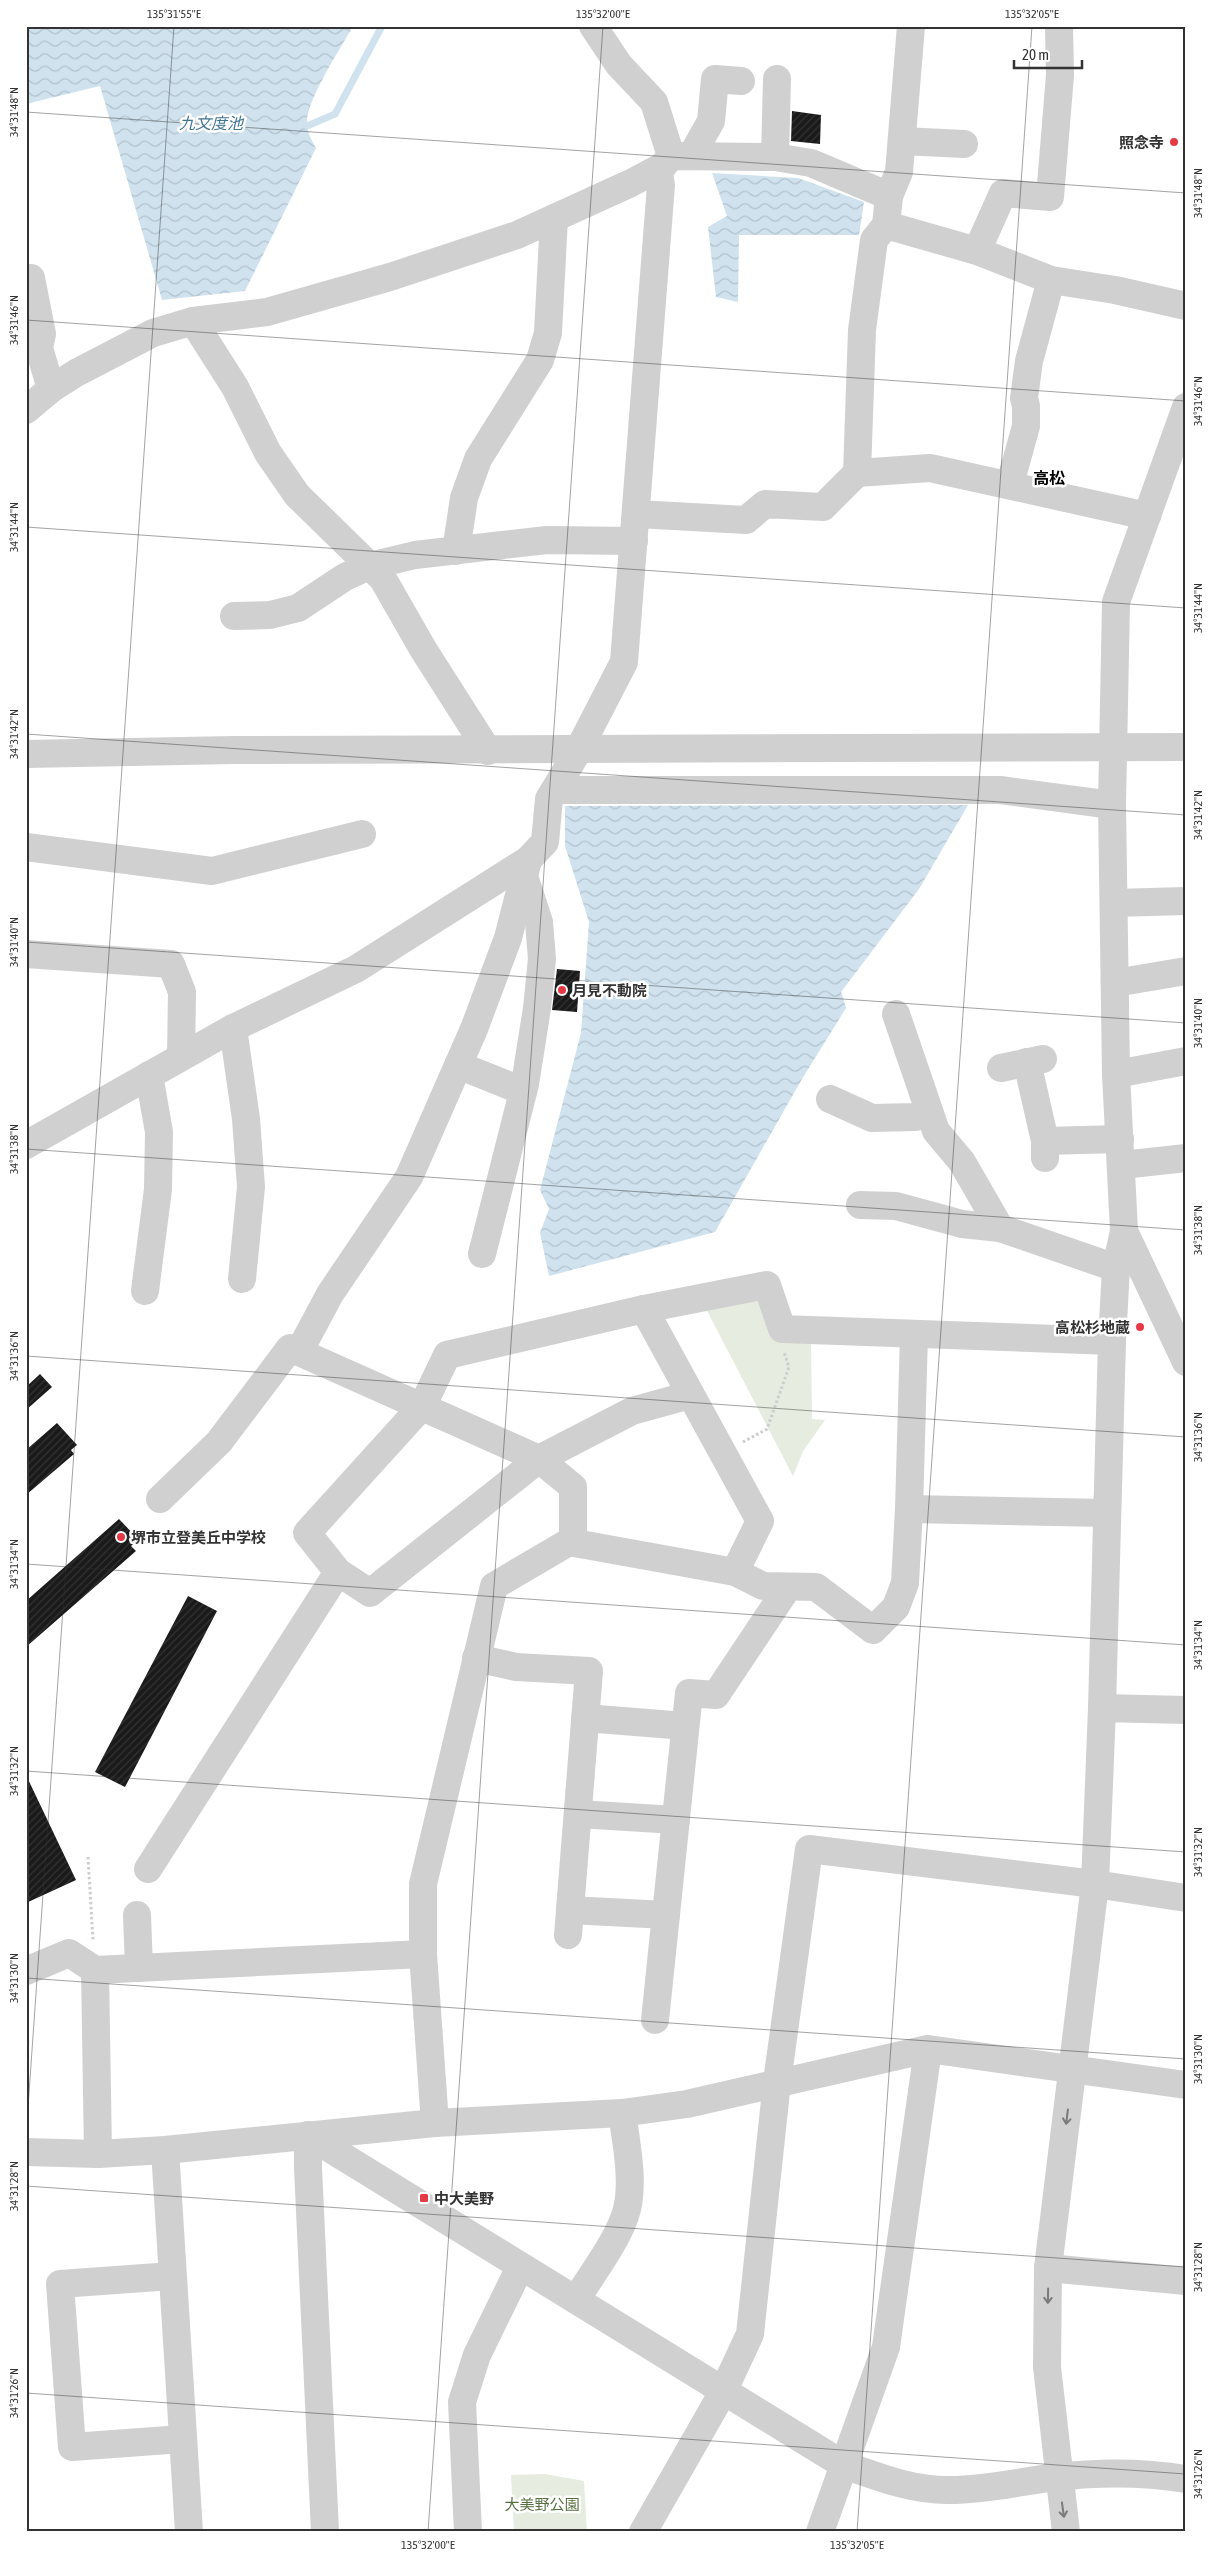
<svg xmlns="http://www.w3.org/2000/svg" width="1212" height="2558" font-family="'Asap Condensed','Noto Sans JP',sans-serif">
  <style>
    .green { fill: #e6ecdf }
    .water { fill: url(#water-waves) }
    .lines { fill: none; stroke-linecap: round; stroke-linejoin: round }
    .stream { stroke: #cfe2ee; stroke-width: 7 }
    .building { fill: url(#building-hatch) }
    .path { stroke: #cdcdcd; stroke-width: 3; stroke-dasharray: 2.5 2.5; stroke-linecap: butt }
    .minor { stroke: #d0d0d0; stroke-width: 28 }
    .oneway { stroke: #7a7a7a }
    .ticks { fill: none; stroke: #333; stroke-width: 1; stroke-opacity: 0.45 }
    .poi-dot { fill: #e63946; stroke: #fff; stroke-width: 2 }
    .labels { text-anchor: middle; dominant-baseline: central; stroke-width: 5; stroke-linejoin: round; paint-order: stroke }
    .poi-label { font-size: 15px; font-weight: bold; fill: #333; stroke: #fff; text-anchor: start }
    .park-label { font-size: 15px; fill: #56703f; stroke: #fff }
    .water-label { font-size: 16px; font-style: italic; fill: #3f7597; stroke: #fff }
    .neighbourhood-label { font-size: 16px; font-weight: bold; fill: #000; stroke: #fff }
    .neatline { fill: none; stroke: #333; stroke-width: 2 }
    .ticks-label { font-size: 12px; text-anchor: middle; fill: #333 }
  </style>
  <defs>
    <pattern id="water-waves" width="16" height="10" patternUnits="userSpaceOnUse" patternTransform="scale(1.25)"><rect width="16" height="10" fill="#cfe2ee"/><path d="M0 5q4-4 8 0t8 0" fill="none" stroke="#b2c2cd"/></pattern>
    <pattern id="building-hatch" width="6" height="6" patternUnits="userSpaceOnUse" patternTransform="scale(1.25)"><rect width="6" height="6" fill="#1a1a1a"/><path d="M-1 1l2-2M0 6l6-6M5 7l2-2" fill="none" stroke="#333"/></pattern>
  </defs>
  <rect width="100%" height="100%" fill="#fff"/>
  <g class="green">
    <path d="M758,1297L811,1337L812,1419L825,1420L803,1451L793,1476L705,1307Z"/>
    <path d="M545,2474L584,2481L587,2532H514L511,2475Z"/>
  </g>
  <g class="water">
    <path d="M26,26H353C341,48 309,96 307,120C306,131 311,139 316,148L245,291L162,300L100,86L26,104Z"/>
    <path d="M712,173L798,178L864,202L859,235H739L738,302L716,297L708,227L727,216Z"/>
    <path d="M968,805L919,889L841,992L846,1008L802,1079L715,1232L549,1276L540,1233L549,1209L540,1190L581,1033L589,922L565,846V806Z"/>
  </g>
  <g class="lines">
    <path class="stream" d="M307,126L335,114L382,26"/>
  </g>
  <g class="building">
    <path d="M792,111L821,115L820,144L791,141Z"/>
    <path d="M557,969L580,971L577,1012L552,1010Z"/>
    <path d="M40,1374L52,1387L26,1410V1387Z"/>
    <path d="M57,1423L77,1445L71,1450L74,1454L26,1495V1450Z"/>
    <path d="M119,1519L138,1539L131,1546L136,1551L26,1647V1601Z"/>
    <path d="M188,1596L217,1611L125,1787L95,1772Z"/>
    <path d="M26,1775L76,1880L26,1903Z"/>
  </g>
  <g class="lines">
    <g class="path">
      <path d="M743,1442L767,1429L789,1367L784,1352"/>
      <path d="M88,1857L93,1940"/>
    </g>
    <g class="minor">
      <path d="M593,26L619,65L654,102L671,156"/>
      <path d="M902,141L964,144"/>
      <path d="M692,155L711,121L715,79L741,81"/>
      <path d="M775,157L777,79"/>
      <path d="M889,196L899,172L911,26"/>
      <path d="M886,225L977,251L1051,280L1115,290L1186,306"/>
      <path d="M977,251L1003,193L1050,197L1060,75L1059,26"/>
      <path d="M26,278H31L42,334L39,348L51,389"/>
      <path d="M193,321L235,387L268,453L297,495L383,579L423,649L488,751"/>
      <path d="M26,410L51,389L76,373L153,333L193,321L267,312L390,277L517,235L631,183L663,166L671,156L775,157L811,163L889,196L886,225L874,240L862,330L857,473L823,507L765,504L746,520L637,514"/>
      <path d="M857,473L930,468L1147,516"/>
      <path d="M1010,484L1026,426V406L1024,398L1029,361L1051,280"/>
      <path d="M456,551L464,498L478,459L540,360L548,333L554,218"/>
      <path d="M234,616L270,615L298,608L345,577L369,566L415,555L547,540L634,541"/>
      <path d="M26,754L234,750L1186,747"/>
      <path d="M556,790H1000L1112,805"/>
      <path d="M26,847L212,871L362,834"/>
      <path d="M1114,903L1186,901"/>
      <path d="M26,954L171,964L182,992L181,1057"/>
      <path d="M1115,983L1186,971"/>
      <path d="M896,1014L936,1131L962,1162L1000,1228L1116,1268"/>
      <path d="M233,1028L246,1119L251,1187L242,1279"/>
      <path d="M1027,1062L1045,1141V1158"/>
      <path d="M458,1065L523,1091"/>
      <path d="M1001,1068L1043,1059"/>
      <path d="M1116,1074L1186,1061"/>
      <path d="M830,1099L872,1118L915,1117L930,1114"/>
      <path d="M1045,1141L1120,1139"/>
      <path d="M26,1145L233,1028L356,969L528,860L545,842L549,799L578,751L624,662L661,185L658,169"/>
      <path d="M1122,1165L1186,1158"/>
      <path d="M860,1205L896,1206L962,1224L1000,1228"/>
      <path d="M1124,1231L1186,1362"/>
      <path d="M482,1254L525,1084L537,1008L542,959L539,922L524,876"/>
      <path d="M145,1291L158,1189L159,1132L149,1075"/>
      <path d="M644,1309L760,1521L735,1572"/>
      <path d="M299,1352L330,1294L409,1177L474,1029L508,938L528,860"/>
      <path d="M690,1395L632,1411L539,1459L370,1593L338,1572L307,1533L423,1405L447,1355L644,1309L767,1285L782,1329L1112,1341"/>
      <path d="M160,1499L219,1442L290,1348L539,1459L573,1487V1543"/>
      <path d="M909,1509L1106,1513"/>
      <path d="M476,1658L516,1667L589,1671L568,1935"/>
      <path d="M1102,1708L1186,1710"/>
      <path d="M585,1718L685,1726"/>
      <path d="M578,1814L676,1820"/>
      <path d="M148,1869L338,1572"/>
      <path d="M570,1910L666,1915"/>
      <path d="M137,1915L139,1968"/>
      <path d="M26,1971L69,1953L95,1970"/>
      <path d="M655,2020L689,1693L716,1695L788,1587"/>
      <path d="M435,2123L423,1954V1884L494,1586L569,1542L735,1572L763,1586L816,1587L873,1630L896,1607L905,1583L909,1509L914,1335"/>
      <path d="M308,2135L844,2465C878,2477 914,2491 951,2490C986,2490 1022,2481 1057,2477C1100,2472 1143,2472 1186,2479"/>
      <path d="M308,2135V2168L325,2532"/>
      <path d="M165,2150L189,2532"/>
      <path d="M26,2152L98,2154L165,2150L435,2123L622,2113L687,2104L928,2049L1186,2085"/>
      <path d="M98,2154L95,1970L423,1954"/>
      <path d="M1048,2268L1186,2281"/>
      <path d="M172,2276L60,2284L72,2447L182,2439"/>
      <path d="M576,2300C591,2275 620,2238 627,2209C634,2181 626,2141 622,2113"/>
      <path d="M468,2532L462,2402L477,2355L520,2267"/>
      <path d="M643,2532L723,2392L750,2334L777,2082L809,1849L1095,1884L1186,1898"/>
      <path d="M820,2532L886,2347L928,2049"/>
      <path d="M1066,2532L1047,2367L1048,2268L1095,1884L1102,1708L1112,1341L1116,1268L1124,1231L1116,1074L1112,805L1116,602L1186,407"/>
    </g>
  </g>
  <defs><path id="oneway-shaft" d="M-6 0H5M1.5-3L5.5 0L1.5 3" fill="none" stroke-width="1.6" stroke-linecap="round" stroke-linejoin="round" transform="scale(1.25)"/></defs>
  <g class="oneway">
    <use href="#oneway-shaft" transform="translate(1067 2117) rotate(97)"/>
    <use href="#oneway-shaft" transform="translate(1048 2296) rotate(91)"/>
    <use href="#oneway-shaft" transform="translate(1063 2510) rotate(82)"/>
  </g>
  <path class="ticks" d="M26,112L1186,193M26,320L1186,401M26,527L1186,608M26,734L1186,815M26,942L1186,1023M26,1149L1186,1230M26,1356L1186,1437M26,1564L1186,1645M26,1771L1186,1852M26,1978L1186,2059M26,2136L174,26M26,2186L1186,2267M26,2393L1186,2474M428,2532L603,26M857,2532L1032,26"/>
  <g class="poi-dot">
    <circle cx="1174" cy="142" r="5"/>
    <circle cx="562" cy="990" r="5"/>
    <circle cx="1140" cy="1327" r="5"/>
    <circle cx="121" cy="1537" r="5"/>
    <rect x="419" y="2193" width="10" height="10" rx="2.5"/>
  </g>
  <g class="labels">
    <g class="poi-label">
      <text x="1164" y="142" text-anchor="end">照念寺</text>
      <text x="572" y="990">月見不動院</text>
      <text x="1130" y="1327" text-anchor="end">高松杉地蔵</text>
      <text x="131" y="1537">堺市立登美丘中学校</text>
      <text x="434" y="2198">中大美野</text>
    </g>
    <g class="park-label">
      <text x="542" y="2504">大美野公園</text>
    </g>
    <g class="water-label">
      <text x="211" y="123">九文度池</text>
    </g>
    <g class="neighbourhood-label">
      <text x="1049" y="478">高松</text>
    </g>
  </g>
  <rect width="1212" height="2558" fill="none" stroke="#ffffff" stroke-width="55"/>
  <path d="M1014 60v8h68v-8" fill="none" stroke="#333333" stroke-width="2.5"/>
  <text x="1022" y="60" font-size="15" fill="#333333" stroke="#ffffff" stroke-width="4" paint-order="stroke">20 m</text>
  <rect x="28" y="28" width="1156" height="2502" class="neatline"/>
  <g class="ticks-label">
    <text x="174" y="18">135°31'55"E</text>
    <text x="603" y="18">135°32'00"E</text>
    <text x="1032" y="18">135°32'05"E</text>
    <text transform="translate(14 112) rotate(-90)" y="4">34°31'48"N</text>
    <text transform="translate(1198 193) rotate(-90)" y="4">34°31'48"N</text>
    <text transform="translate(14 320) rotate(-90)" y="4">34°31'46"N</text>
    <text transform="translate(1198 401) rotate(-90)" y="4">34°31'46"N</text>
    <text transform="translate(14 527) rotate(-90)" y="4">34°31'44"N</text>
    <text transform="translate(1198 608) rotate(-90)" y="4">34°31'44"N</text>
    <text transform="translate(14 734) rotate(-90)" y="4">34°31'42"N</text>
    <text transform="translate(1198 815) rotate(-90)" y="4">34°31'42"N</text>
    <text transform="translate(14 942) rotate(-90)" y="4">34°31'40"N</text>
    <text transform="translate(1198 1023) rotate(-90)" y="4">34°31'40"N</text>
    <text transform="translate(14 1149) rotate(-90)" y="4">34°31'38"N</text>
    <text transform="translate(1198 1230) rotate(-90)" y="4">34°31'38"N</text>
    <text transform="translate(14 1356) rotate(-90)" y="4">34°31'36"N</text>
    <text transform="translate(1198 1437) rotate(-90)" y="4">34°31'36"N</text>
    <text transform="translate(14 1564) rotate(-90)" y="4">34°31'34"N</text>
    <text transform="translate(1198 1645) rotate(-90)" y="4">34°31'34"N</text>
    <text transform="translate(14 1771) rotate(-90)" y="4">34°31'32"N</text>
    <text transform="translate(1198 1852) rotate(-90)" y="4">34°31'32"N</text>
    <text transform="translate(14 1978) rotate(-90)" y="4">34°31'30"N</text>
    <text transform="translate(1198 2059) rotate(-90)" y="4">34°31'30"N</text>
    <text transform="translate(14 2186) rotate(-90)" y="4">34°31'28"N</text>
    <text transform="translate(1198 2267) rotate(-90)" y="4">34°31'28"N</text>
    <text transform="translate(14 2393) rotate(-90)" y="4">34°31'26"N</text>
    <text transform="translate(1198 2474) rotate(-90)" y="4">34°31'26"N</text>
    <text x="428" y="2549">135°32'00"E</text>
    <text x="857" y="2549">135°32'05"E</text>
  </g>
</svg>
